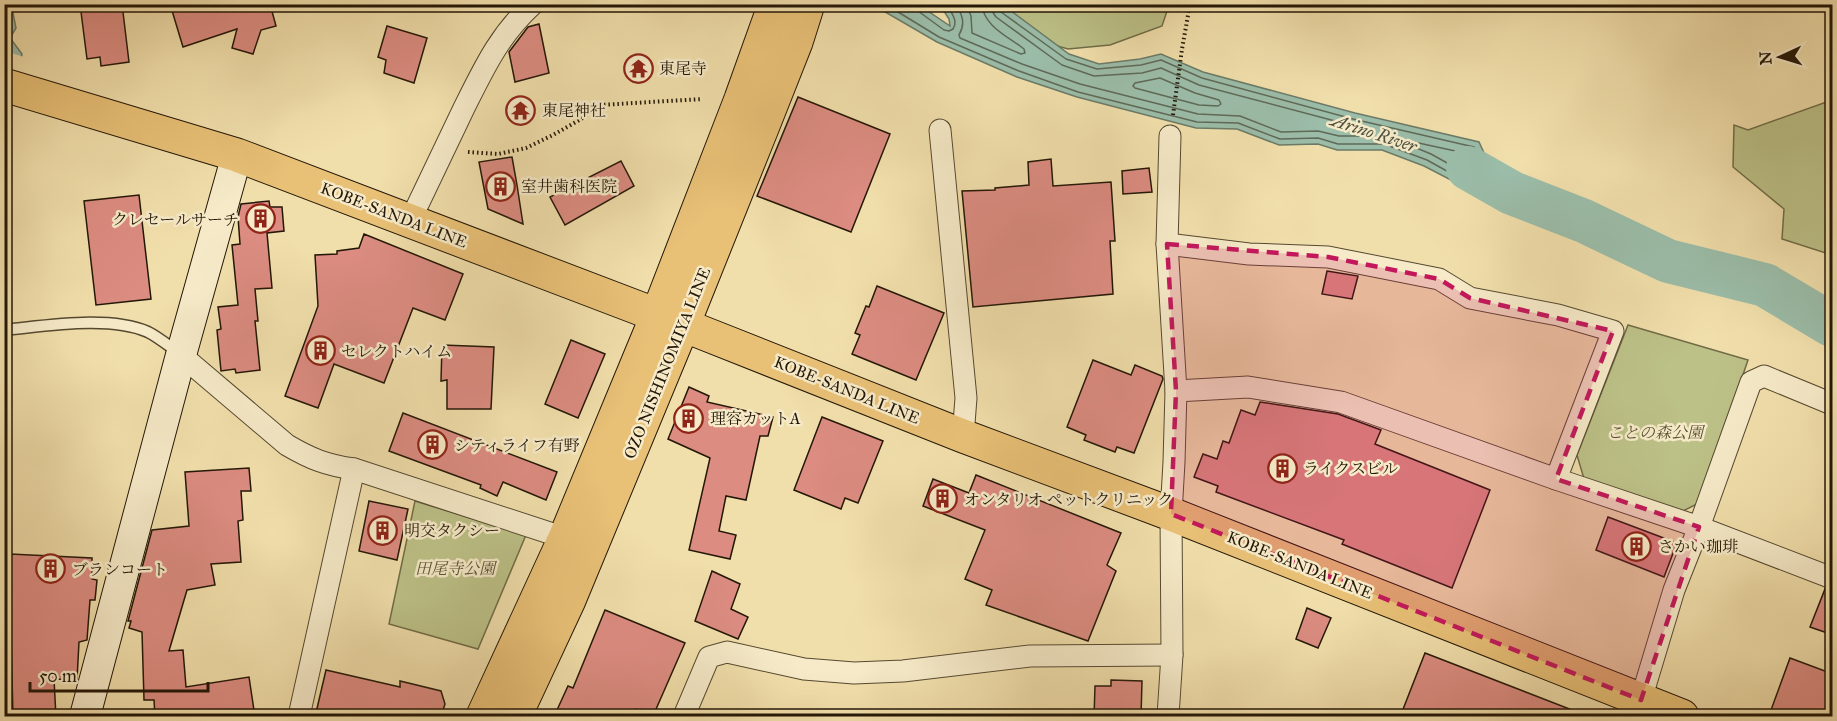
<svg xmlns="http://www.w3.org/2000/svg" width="1837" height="721" font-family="'IM FELL Great Primer','Noto Serif JP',serif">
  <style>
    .green { fill: #bcc187; stroke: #706c47; stroke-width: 1.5 }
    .water { fill: #9bbda9; stroke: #6b7b68; stroke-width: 1.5 }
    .pier { fill: #f1dfab }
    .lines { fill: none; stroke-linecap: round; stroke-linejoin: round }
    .shore { stroke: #5f6a58; stroke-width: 1.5 }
    .river { stroke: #9bbda9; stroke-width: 44 }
    .building { fill: #dc8c81; stroke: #231707; stroke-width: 1.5 }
    .lane-casing { stroke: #564930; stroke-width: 13 }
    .street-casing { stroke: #564930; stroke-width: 23 }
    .secondary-casing { stroke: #231707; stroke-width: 32 }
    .primary-casing { stroke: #231707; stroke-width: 35 }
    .path { stroke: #231707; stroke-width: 4; stroke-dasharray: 1.5 3; stroke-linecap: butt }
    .lane { stroke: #f6eac8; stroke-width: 10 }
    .street { stroke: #f6eac8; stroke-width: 21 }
    .secondary { stroke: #f6eac8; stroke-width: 30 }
    .primary { stroke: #e8c076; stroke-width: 33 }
    .marked { fill: #c2185b; fill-opacity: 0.2; stroke: #c2185b; stroke-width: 4.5; stroke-dasharray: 12 8; stroke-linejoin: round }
    .labels { text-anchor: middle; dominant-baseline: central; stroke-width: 5; stroke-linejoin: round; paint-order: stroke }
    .poi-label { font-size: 16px; fill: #231707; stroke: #f6eac8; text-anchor: start }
    .street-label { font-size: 16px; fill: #231707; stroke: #f6eac8 }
    .park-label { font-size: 16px; font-style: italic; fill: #595234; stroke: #f6eac8 }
    .water-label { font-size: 18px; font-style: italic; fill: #4d5140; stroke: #f6eac8 }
  </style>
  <rect width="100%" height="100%" fill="#f1dfab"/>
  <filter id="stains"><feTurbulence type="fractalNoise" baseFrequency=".00333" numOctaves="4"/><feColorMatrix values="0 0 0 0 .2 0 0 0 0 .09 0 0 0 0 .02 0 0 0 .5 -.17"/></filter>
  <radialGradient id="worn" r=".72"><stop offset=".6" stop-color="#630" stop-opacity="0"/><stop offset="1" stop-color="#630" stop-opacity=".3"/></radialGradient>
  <g class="green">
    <path d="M965,5H1169L1162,26L1110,45L1068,49L1008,32Z"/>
    <path d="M1832,100V255L1782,239L1784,209L1733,167L1734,125L1748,130Z"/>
    <path d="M1628,325L1748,360L1699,503L1681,512L1584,479L1577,455Z"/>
    <path d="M415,501L526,535L478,649L389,624Z"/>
  </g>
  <g class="water">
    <path d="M5,5H13L12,8L16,28L10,38L22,54L5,145Z"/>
    <path d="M866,5H919L950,26L949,19L942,8L944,5H997L1007,8L1069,54L1099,64L1140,59L1161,54L1203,72L1355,113L1479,142L1485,155L1501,166L1527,180L1516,209L1485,200L1484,197L1424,166L1382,150H1337L1318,144L1279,145L1237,129L1196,128L1077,97L1017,77L937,42L875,6L870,8Z"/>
  </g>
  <path class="pier" d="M5,51L24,57L12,124L4,122Z"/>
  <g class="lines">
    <g class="shore">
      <path d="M885,4L939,37L1019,71L1078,92L1197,122L1238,123L1280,139L1318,138L1338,144H1384L1427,160L1490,195L1510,201L1513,199L1519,185L1518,182L1498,172L1482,160L1474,147L1353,119L1202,78L1161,60L1141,65L1097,69L1066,59L1001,12L998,4"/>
      <path d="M916,4L918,11L944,30L949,31L953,29C959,19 950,14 948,4"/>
      <path d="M956,4C962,15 966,23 959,35L960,38L1022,64L1080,84L1198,114L1240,116L1281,132L1318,131L1339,136H1368L1371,134L1369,130L1199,85L1161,68L1142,73L1094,76L1062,65L996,17L992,11L991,4"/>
      <path d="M966,4L971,16L972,33L1021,54L1025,53L1024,49C1009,37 983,26 982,4"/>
      <path d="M1160,78L1195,93L1219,100L1221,104L1218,106L1199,105L1135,88L1133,86L1135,83Z"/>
      <path d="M1414,142L1469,154C1478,169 1492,177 1508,186L1509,190L1506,192L1494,189L1431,154L1414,147L1412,144Z"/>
    </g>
    <path class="river" d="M1468,168L1512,193L1584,221L1668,261L1765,285L1832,325"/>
  </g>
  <g class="building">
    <path d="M80,4H122L129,62L101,66L100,57L87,59Z"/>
    <path d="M170,4H270L276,26L261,30L253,54L232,48L237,29L183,47Z"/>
    <path d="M539,24L549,73L515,82L509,52L528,27Z"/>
    <path d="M387,26L427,38L414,83L384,73L386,60L378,57Z"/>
    <path d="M798,97L890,134L851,232L757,196Z"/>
    <path d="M512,157L517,185L523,224L488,209L479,162Z"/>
    <path d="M1051,159L1053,186L1111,182L1115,241H1110L1113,294L973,307L962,191L995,190V188L1029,185L1028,162Z"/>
    <path d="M621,161L634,186L565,225L550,197Z"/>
    <path d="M1149,168L1152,192L1123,194L1122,171Z"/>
    <path d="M139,195L151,299L96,305L84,201Z"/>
    <path d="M269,201L270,207H282L284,231L267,233L272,288L255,289L258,321H255L260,370L236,373L235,369L221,371L217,330L221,329L218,307L238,305L232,245L240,244L238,217L241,204Z"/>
    <path d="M364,234L463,274L445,320L413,308L384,383L334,364L318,408L285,396L318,306L315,255L337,254V251L359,248Z"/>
    <path d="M1327,271L1358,276L1352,299L1322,294Z"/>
    <path d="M877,286L944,313L916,380L852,354L860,335L855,333L866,306L869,307Z"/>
    <path d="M571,340L605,354L578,418L545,404Z"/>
    <path d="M442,345L494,347L491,409H447V380L441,381Z"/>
    <path d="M1093,360L1131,375L1135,365L1162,376L1163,379L1134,453L1117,447L1115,452L1084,440L1086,435L1067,427Z"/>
    <path d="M689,387L709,396L707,402L773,417L768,436H760L746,500L726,496L719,531L736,535L730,559L689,550L710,458L668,439Z"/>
    <path d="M1260,402L1338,414L1381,430L1375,444L1490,490L1452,588L1342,544L1344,540L1216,492L1218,486L1194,477L1203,454L1217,459L1223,441L1229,443L1241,410L1255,415Z"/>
    <path d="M403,413L557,472L546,500L503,482L497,496L480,488L481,485L389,451Z"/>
    <path d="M822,417L883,441L858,503L845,498L841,509L794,490Z"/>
    <path d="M249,468L251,491H241L243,520L238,521L241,562L211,564L215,585L187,590L169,651L183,650L186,687L249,677L255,717H155L154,700H144L142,632L129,628L131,621H128L152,530L189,526L185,472Z"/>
    <path d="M976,475L1121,533L1107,565L1116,571L1088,641L986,605L992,590L965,579L985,530L923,506L933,479L969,493Z"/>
    <path d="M369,501L408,509L397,560L359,551Z"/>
    <path d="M1608,517L1677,543L1664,577L1596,550Z"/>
    <path d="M10,554L92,558V579L97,580L95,600H90L87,640L79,642L77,680L54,679L56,717H13L11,638H5Z"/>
    <path d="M712,571L740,584L731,609L748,617L738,639L695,621Z"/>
    <path d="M1825,589L1833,591V635L1810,627Z"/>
    <path d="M1307,608L1331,618L1318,648L1296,639Z"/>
    <path d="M605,610L685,643L653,716L636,709L633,717H575L557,710L568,686L573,688Z"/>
    <path d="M1425,653L1585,715V717H1400Z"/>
    <path d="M1790,658L1833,674V717H1787L1771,710Z"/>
    <path d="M326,670L400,687V681L441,691L445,704L441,717H315Z"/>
    <path d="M1111,680L1142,681L1141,717H1094L1095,686H1111Z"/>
  </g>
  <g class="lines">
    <defs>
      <path id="lane" d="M4,330C46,326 109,315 148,332C158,337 169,346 179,353"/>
      <g id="street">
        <path d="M940,130L966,398L963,436"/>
        <path d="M410,221C428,183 446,145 464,108C484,68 499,35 533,4"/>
        <path d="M1167,244L1249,254L1328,257L1439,279L1470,298L1558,315L1613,331L1556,479"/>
        <path d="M181,355L287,445C311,459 326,465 354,469L565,538"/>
        <path d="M1176,391L1248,387L1341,402L1556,479L1699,527L1832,578"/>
        <path d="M299,716L354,469"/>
        <path d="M684,716L709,657L727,652L804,669L854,673L903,671L1030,656L1172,655"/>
        <path d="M1168,716L1172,655L1171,514L1174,462L1176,391L1167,244L1170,136"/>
        <path d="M1636,716L1674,590L1699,527L1751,382L1764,376L1832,404"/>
      </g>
      <path id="secondary" d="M85,716L181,355L237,155"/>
      <g id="primary">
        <path d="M4,85L237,155L683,325L963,436L1171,514L1682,716"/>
        <path d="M483,716L565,538L657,316L741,99L775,4"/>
        <path d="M515,716L569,600L683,325L762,128L796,42L808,4"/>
      </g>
    </defs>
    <use href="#lane" class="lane-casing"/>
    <use href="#street" class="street-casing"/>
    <use href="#secondary" class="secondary-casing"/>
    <use href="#primary" class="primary-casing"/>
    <g class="path">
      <path d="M1173,115L1182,49L1190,4"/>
      <path d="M468,152L498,154L526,148L553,135L583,118L600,105L702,99"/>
    </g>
    <use href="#lane" class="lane"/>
    <use href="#street" class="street"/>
    <use href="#secondary" class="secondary"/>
    <use href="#primary" class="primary"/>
  </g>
  <path class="marked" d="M1167,244L1328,257L1439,279L1470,298L1613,331L1556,479L1699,527L1641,700L1171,514L1176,391Z"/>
  <defs>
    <symbol id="temple-ring" viewBox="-11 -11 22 22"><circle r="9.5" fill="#f6eac8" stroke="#8f2418" stroke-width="1.5"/><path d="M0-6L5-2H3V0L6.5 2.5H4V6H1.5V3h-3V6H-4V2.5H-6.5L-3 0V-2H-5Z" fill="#8f2418"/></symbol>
    <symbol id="building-ring" viewBox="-11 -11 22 22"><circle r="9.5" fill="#f6eac8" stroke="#8f2418" stroke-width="1.5"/><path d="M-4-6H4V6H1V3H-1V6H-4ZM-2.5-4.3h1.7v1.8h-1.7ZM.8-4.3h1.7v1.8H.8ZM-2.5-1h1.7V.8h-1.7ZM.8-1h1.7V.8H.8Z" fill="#8f2418"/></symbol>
  </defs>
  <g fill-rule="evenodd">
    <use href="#temple-ring" x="622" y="52" width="33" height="33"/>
    <use href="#temple-ring" x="504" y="94" width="33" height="33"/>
    <use href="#building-ring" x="484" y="170" width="33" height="33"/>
    <use href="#building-ring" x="244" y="202" width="33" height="33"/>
    <use href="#building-ring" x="304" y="334" width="33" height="33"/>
    <use href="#building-ring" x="672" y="402" width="33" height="33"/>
    <use href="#building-ring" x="416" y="428" width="33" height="33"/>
    <use href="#building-ring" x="1266" y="452" width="33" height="33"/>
    <use href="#building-ring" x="926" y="482" width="33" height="33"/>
    <use href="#building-ring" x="366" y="514" width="33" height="33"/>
    <use href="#building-ring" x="1620" y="530" width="33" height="33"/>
    <use href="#building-ring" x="34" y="552" width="33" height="33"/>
  </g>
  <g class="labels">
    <g class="poi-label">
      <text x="659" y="68">東尾寺</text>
      <text x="542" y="110">東尾神社</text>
      <text x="521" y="186">室井歯科医院</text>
      <text x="239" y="219" text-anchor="end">クレセールサーチ</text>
      <text x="341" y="351">セレクトハイム</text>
      <text x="710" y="418">理容カットA</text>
      <text x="454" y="445">シティライフ有野</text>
      <text x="1303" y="468">ライクスビル</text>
      <text x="964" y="499">オンタリオ ペットクリニック</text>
      <text x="404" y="530">明交タクシー</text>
      <text x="1658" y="546">さかい珈琲</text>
      <text x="72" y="569">ブランコート</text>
    </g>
    <g class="street-label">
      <text transform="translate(394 215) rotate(21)">KOBE-SANDA LINE</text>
      <text transform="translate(667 363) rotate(-68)">OZO NISHINOMIYA LINE</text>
      <text transform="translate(847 390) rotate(22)">KOBE-SANDA LINE</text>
      <text transform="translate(1300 565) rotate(22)">KOBE-SANDA LINE</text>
    </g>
    <g class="park-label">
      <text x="1655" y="432">ことの森公園</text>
      <text x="455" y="568">田尾寺公園</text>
    </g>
    <g class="water-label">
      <text transform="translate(1374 133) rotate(18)">Arino River</text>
    </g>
  </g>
  <rect width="1837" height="721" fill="none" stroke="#f1dfab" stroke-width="24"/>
  <rect x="6" y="6" width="1825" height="709" fill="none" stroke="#231707" stroke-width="3"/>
  <rect x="12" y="12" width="1813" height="697" fill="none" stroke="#231707" stroke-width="1.5"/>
  <g transform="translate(1780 57) rotate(266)" stroke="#f6eac8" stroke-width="4.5" paint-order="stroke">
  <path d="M0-4.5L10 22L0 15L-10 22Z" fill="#231707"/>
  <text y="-9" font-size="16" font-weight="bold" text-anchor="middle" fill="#231707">N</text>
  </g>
  <path d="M30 682v9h178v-9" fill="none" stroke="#231707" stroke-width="3"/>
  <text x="39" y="682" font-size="18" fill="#231707" stroke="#f6eac8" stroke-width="4.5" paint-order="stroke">50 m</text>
  <rect width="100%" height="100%" filter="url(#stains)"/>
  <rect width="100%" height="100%" fill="url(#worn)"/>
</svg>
